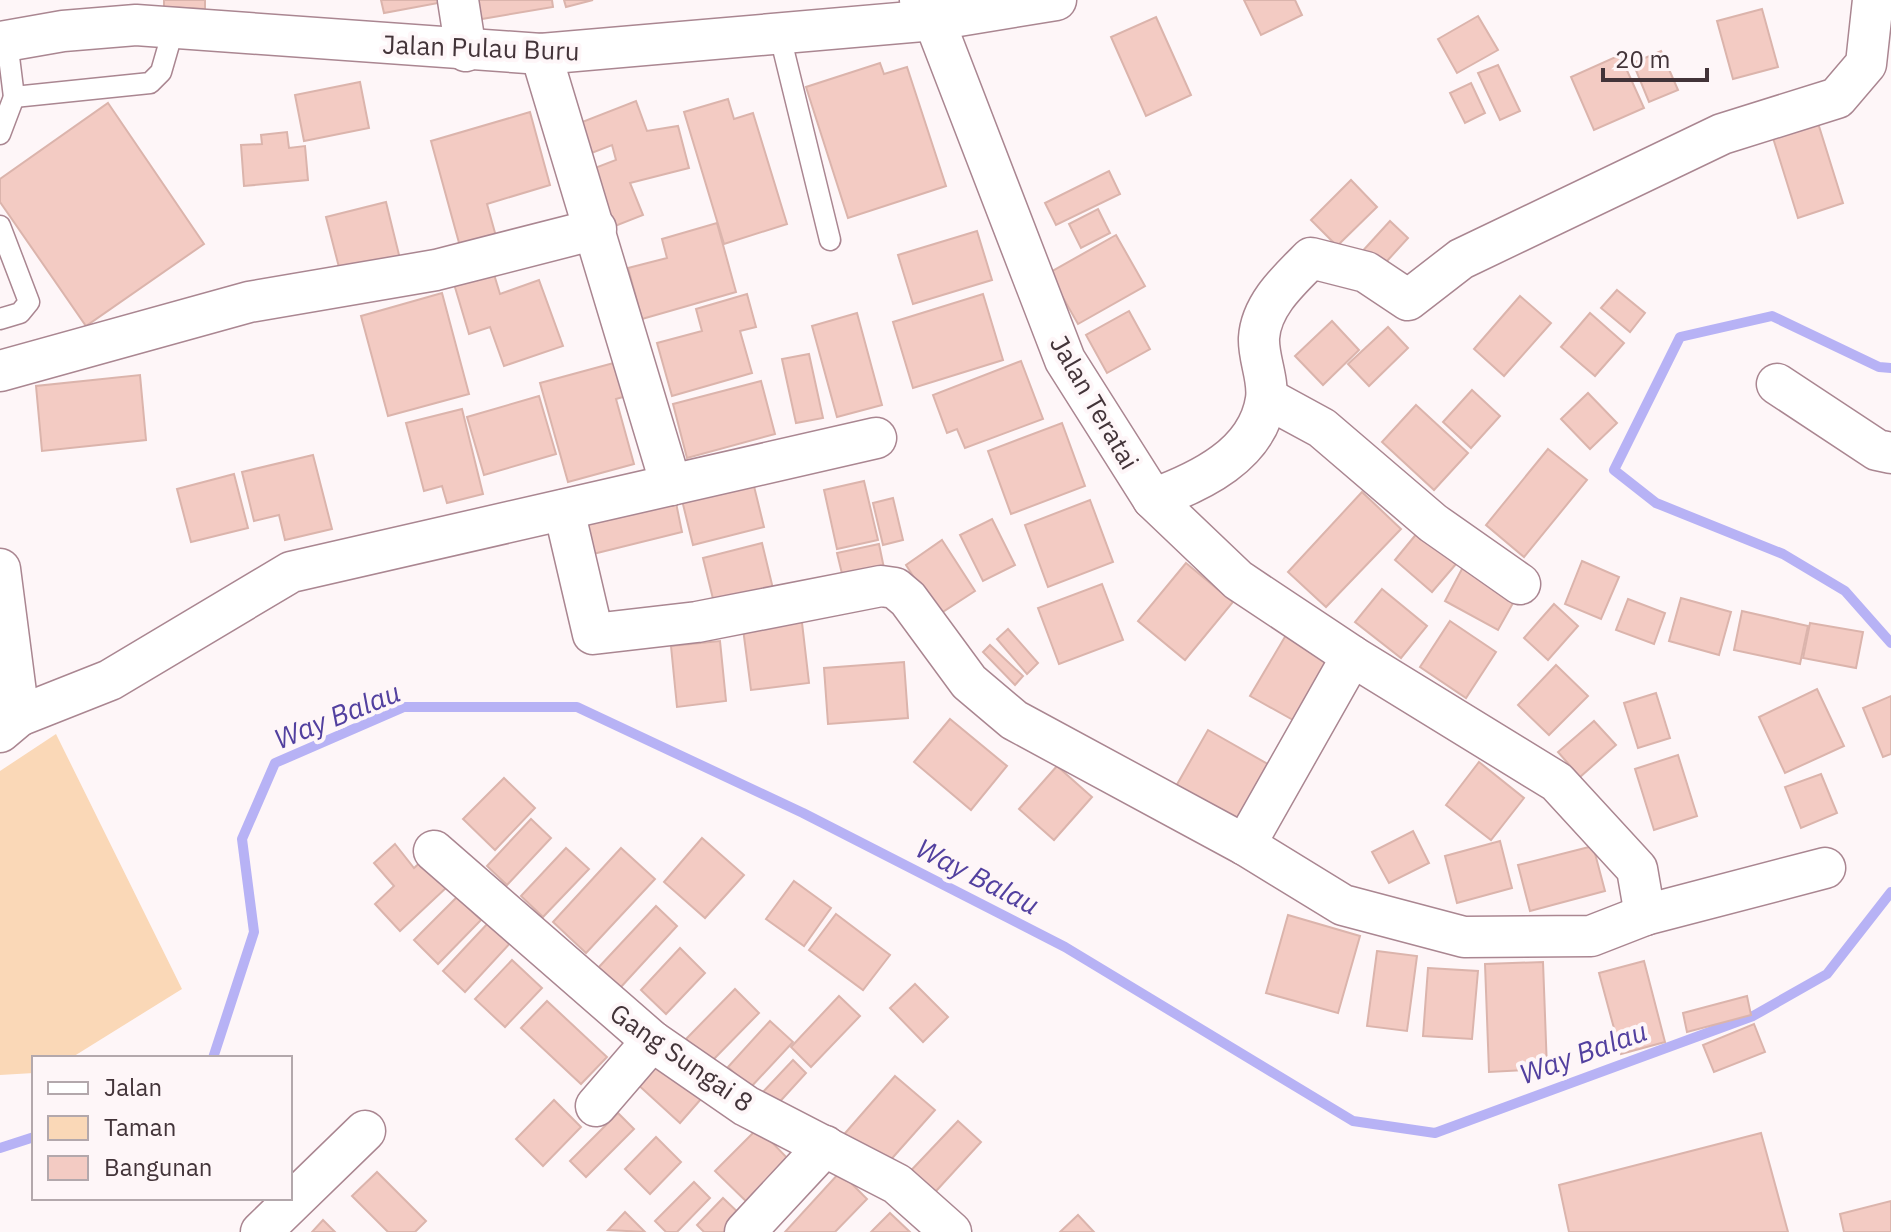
<svg xmlns="http://www.w3.org/2000/svg" width="1891" height="1232" font-family="'IBM Plex Sans',sans-serif">
  <style>
    .green { fill: #fad8b7 }
    .lines { fill: none; stroke-linecap: round; stroke-linejoin: round }
    .stream { stroke: #b7b2f5; stroke-width: 10 }
    .building { fill: #f3cbc3; stroke: #dbb4ac; stroke-width: 2 }
    .lane-casing { stroke: #aa8691; stroke-width: 23 }
    .street-casing { stroke: #aa8691; stroke-width: 43 }
    .lane { stroke: #fff; stroke-width: 20 }
    .street { stroke: #fff; stroke-width: 40 }
    .labels { text-anchor: middle; dominant-baseline: central; stroke-width: 8; stroke-linejoin: round; paint-order: stroke }
    .street-label { font-size: 26px; fill: #433439; stroke: #fef6f8 }
    .water-label { font-size: 28px; font-style: italic; fill: #52409f; stroke: #fef6f8 }
  </style>
  <rect width="100%" height="100%" fill="#fef6f8"/>
  <path class="green" d="M56,734L182,989L71,1058H34V1073L0,1075V771Z"/>
  <g class="lines">
    <g class="stream">
      <path d="M1891,368L1879,367L1772,316L1680,337L1614,470L1656,503L1783,554L1845,591L1891,643"/>
      <path d="M213,1058L254,932L242,839L275,763L404,707H577L803,813L1065,947L1353,1121L1435,1133L1753,1016L1827,974L1891,892"/>
      <path d="M0,1148L34,1137"/>
    </g>
  </g>
  <g class="building">
    <path d="M164,0H205V9L164,7Z"/>
    <path d="M381,0H449V1L384,13Z"/>
    <path d="M467,0H552L553,7L470,21Z"/>
    <path d="M564,0H593L566,7Z"/>
    <path d="M1244,0H1295L1302,15L1261,35Z"/>
    <path d="M1762,9L1778,67L1733,79L1717,21Z"/>
    <path d="M1478,16L1498,50L1457,73L1438,39Z"/>
    <path d="M1156,17L1191,95L1146,116L1111,37Z"/>
    <path d="M1661,51L1678,90L1649,102L1633,63Z"/>
    <path d="M1620,55L1644,108L1594,130L1571,77Z"/>
    <path d="M880,63L884,74L907,67L946,186L848,218L806,87Z"/>
    <path d="M1498,65L1520,111L1500,120L1478,73Z"/>
    <path d="M360,82L369,128L304,141L295,95Z"/>
    <path d="M1471,83L1485,113L1465,123L1450,93Z"/>
    <path d="M728,99L734,119L753,113L787,224L724,244L684,112Z"/>
    <path d="M636,101L647,131L678,126L689,168L630,183L643,215L610,228L587,171L616,160L612,145L589,154L577,124Z"/>
    <path d="M108,103L204,244L86,326L0,202V179Z"/>
    <path d="M530,112L550,185L487,204L497,240L461,250L431,141Z"/>
    <path d="M1818,123L1843,203L1798,218L1773,138Z"/>
    <path d="M287,132L289,148L305,146L308,180L244,186L241,145L262,144L261,135Z"/>
    <path d="M1109,171L1120,194L1056,225L1045,203Z"/>
    <path d="M1351,180L1377,207L1337,246L1311,220Z"/>
    <path d="M386,202L400,259L341,275L326,217Z"/>
    <path d="M1098,209L1110,233L1081,248L1069,224Z"/>
    <path d="M1390,221L1408,238L1377,272L1359,255Z"/>
    <path d="M717,223L736,292L642,319L628,268L667,258L662,239Z"/>
    <path d="M977,231L992,280L913,304L898,255Z"/>
    <path d="M1116,235L1145,286L1078,324L1049,273Z"/>
    <path d="M493,271L500,294L539,280L563,346L504,366L490,327L469,334L454,284Z"/>
    <path d="M1617,290L1645,313L1630,332L1601,308Z"/>
    <path d="M442,293L469,394L388,416L361,316Z"/>
    <path d="M747,294L756,327L740,331L752,373L672,396L657,343L702,331L696,309Z"/>
    <path d="M983,294L1003,360L913,388L893,322Z"/>
    <path d="M1520,296L1551,323L1504,376L1474,349Z"/>
    <path d="M1129,311L1150,349L1107,373L1086,335Z"/>
    <path d="M857,313L882,405L837,417L812,326Z"/>
    <path d="M1590,313L1624,343L1595,376L1561,347Z"/>
    <path d="M1332,321L1359,350L1323,385L1295,356Z"/>
    <path d="M1388,327L1408,348L1369,386L1348,364Z"/>
    <path d="M809,354L823,418L796,423L782,359Z"/>
    <path d="M621,361L630,395L616,399L634,464L568,482L540,383Z"/>
    <path d="M1021,361L1043,419L965,448L957,429L947,433L933,395Z"/>
    <path d="M140,375L146,440L42,451L36,386Z"/>
    <path d="M761,381L775,434L687,458L673,404Z"/>
    <path d="M1472,390L1500,416L1471,448L1443,422Z"/>
    <path d="M1588,393L1617,423L1590,449L1561,419Z"/>
    <path d="M539,396L556,454L484,475L467,417Z"/>
    <path d="M1416,405L1468,453L1434,490L1382,442Z"/>
    <path d="M462,409L483,494L447,503L442,486L424,491L406,423Z"/>
    <path d="M1062,423L1085,486L1011,514L988,451Z"/>
    <path d="M1548,449L1587,480L1524,557L1486,525Z"/>
    <path d="M313,455L332,529L285,540L279,515L254,521L242,472Z"/>
    <path d="M234,474L248,528L191,542L177,489Z"/>
    <path d="M751,474L764,527L693,545L680,492Z"/>
    <path d="M864,481L878,540L837,549L824,490Z"/>
    <path d="M1362,492L1401,529L1326,607L1288,572Z"/>
    <path d="M675,498L682,532L593,554L584,521Z"/>
    <path d="M893,498L903,540L883,545L873,503Z"/>
    <path d="M1090,500L1113,562L1048,587L1025,525Z"/>
    <path d="M992,519L1015,565L983,581L960,535Z"/>
    <path d="M1418,532L1456,564L1432,592L1395,560Z"/>
    <path d="M942,540L975,591L938,615L906,565Z"/>
    <path d="M762,543L775,597L716,611L703,558Z"/>
    <path d="M879,544L885,573L844,582L837,553Z"/>
    <path d="M1582,561L1619,577L1601,619L1565,604Z"/>
    <path d="M1186,563L1233,602L1185,660L1138,621Z"/>
    <path d="M1463,567L1517,596L1498,630L1445,601Z"/>
    <path d="M1102,584L1123,640L1059,664L1038,608Z"/>
    <path d="M1382,589L1427,626L1401,658L1355,622Z"/>
    <path d="M1681,598L1731,612L1719,655L1669,641Z"/>
    <path d="M1628,599L1665,613L1654,644L1616,630Z"/>
    <path d="M1554,604L1578,626L1548,660L1524,638Z"/>
    <path d="M1742,611L1808,626L1800,664L1734,650Z"/>
    <path d="M801,614L809,683L751,690L742,621Z"/>
    <path d="M1450,621L1496,652L1466,698L1420,667Z"/>
    <path d="M1810,623L1863,632L1856,668L1803,658Z"/>
    <path d="M1008,629L1038,663L1027,674L997,639Z"/>
    <path d="M1286,635L1329,660L1293,720L1250,696Z"/>
    <path d="M720,641L726,701L677,707L671,646Z"/>
    <path d="M990,645L1023,676L1015,685L983,652Z"/>
    <path d="M904,662L908,718L828,724L824,668Z"/>
    <path d="M1556,665L1588,696L1549,735L1518,705Z"/>
    <path d="M1817,689L1844,746L1785,773L1759,717Z"/>
    <path d="M1656,693L1670,738L1638,748L1624,703Z"/>
    <path d="M1891,696V754L1883,757L1863,708Z"/>
    <path d="M950,719L1007,766L971,810L914,762Z"/>
    <path d="M1594,721L1616,745L1580,777L1558,752Z"/>
    <path d="M1208,730L1273,767L1239,826L1175,788Z"/>
    <path d="M1678,755L1697,816L1654,830L1635,769Z"/>
    <path d="M1479,762L1524,798L1491,840L1446,805Z"/>
    <path d="M1057,766L1092,797L1054,840L1019,809Z"/>
    <path d="M1821,774L1837,813L1801,828L1785,787Z"/>
    <path d="M504,778L535,808L495,850L463,819Z"/>
    <path d="M531,819L551,838L507,885L487,866Z"/>
    <path d="M1413,831L1429,863L1389,883L1372,852Z"/>
    <path d="M702,838L744,875L705,918L664,882Z"/>
    <path d="M1500,841L1512,888L1457,903L1445,856Z"/>
    <path d="M395,844L414,868L423,860L447,887L400,931L375,904L394,886L374,863Z"/>
    <path d="M1593,846L1605,891L1530,911L1518,865Z"/>
    <path d="M566,848L589,869L543,917L521,896Z"/>
    <path d="M621,848L655,879L586,953L553,922Z"/>
    <path d="M794,881L831,908L804,946L766,919Z"/>
    <path d="M457,897L481,920L438,964L414,940Z"/>
    <path d="M656,906L677,926L620,988L598,968Z"/>
    <path d="M836,914L890,955L863,990L809,950Z"/>
    <path d="M1288,915L1360,936L1338,1013L1266,993Z"/>
    <path d="M490,921L512,941L465,992L443,971Z"/>
    <path d="M680,948L705,973L666,1014L641,990Z"/>
    <path d="M1377,951L1417,956L1407,1031L1367,1026Z"/>
    <path d="M512,960L542,988L505,1027L475,999Z"/>
    <path d="M1644,961L1665,1042L1621,1054L1599,973Z"/>
    <path d="M1543,962L1547,1069L1489,1072L1485,964Z"/>
    <path d="M1428,968L1478,971L1472,1039L1423,1036Z"/>
    <path d="M915,984L948,1017L923,1042L890,1008Z"/>
    <path d="M735,989L759,1013L710,1063L686,1039Z"/>
    <path d="M839,996L860,1016L811,1067L791,1047Z"/>
    <path d="M1747,996L1751,1015L1687,1032L1683,1013Z"/>
    <path d="M547,1001L607,1057L581,1084L521,1028Z"/>
    <path d="M770,1021L793,1042L750,1088L728,1067Z"/>
    <path d="M1754,1024L1765,1052L1714,1072L1703,1045Z"/>
    <path d="M657,1058L701,1099L680,1123L635,1082Z"/>
    <path d="M793,1060L806,1073L775,1107L761,1094Z"/>
    <path d="M895,1076L935,1110L879,1173L840,1139Z"/>
    <path d="M554,1100L581,1127L543,1166L516,1139Z"/>
    <path d="M618,1113L634,1129L586,1177L570,1161Z"/>
    <path d="M958,1121L981,1142L926,1202L902,1180Z"/>
    <path d="M758,1128L794,1165L752,1207L715,1171Z"/>
    <path d="M1761,1133L1788,1232H1569L1559,1185Z"/>
    <path d="M656,1137L681,1162L650,1194L625,1169Z"/>
    <path d="M377,1172L426,1221L415,1232H388L352,1196Z"/>
    <path d="M840,1172L867,1199L835,1232H785Z"/>
    <path d="M694,1182L710,1198L677,1232H666L655,1221Z"/>
    <path d="M723,1198L744,1218L730,1232H704L697,1225Z"/>
    <path d="M1891,1201V1232H1844L1840,1214Z"/>
    <path d="M625,1212L645,1232L608,1230Z"/>
    <path d="M890,1213L910,1232H871Z"/>
    <path d="M1078,1215L1094,1232H1060Z"/>
    <path d="M323,1220L335,1232H312Z"/>
  </g>
  <g class="lines">
    <defs>
      <g id="lane">
        <path d="M780,36L830,240"/>
        <path d="M7,41L14,97L150,83L161,72L174,27"/>
        <path d="M0,134L14,97"/>
        <path d="M0,226L29,302L20,313L0,319"/>
      </g>
      <g id="street">
        <path d="M458,0L466,51"/>
        <path d="M920,0L934,20L1065,360L1153,499L1238,580L1352,656L1557,782L1637,869L1645,915"/>
        <path d="M0,42L63,31L136,25L541,54L934,20L1056,0"/>
        <path d="M541,54L671,485"/>
        <path d="M0,371L249,302L436,270L596,229"/>
        <path d="M1777,384L1877,450L1891,453"/>
        <path d="M1267,398L1322,428L1433,523L1520,584"/>
        <path d="M1153,499C1199,482 1258,455 1266,399C1269,379 1258,358 1259,338C1261,305 1289,280 1311,258L1366,272L1408,300L1461,259L1722,134L1837,98L1866,64L1873,0"/>
        <path d="M564,510L593,634L697,622L881,586L895,588L908,599L969,682L1014,720L1245,845L1343,905L1464,937L1591,936L1645,915L1825,868"/>
        <path d="M0,569L19,716L0,732"/>
        <path d="M19,716L110,680L291,572L876,438"/>
        <path d="M1245,845L1352,656"/>
        <path d="M434,851L652,1041L746,1106L897,1184L951,1232"/>
        <path d="M596,1106L652,1041"/>
        <path d="M261,1232L365,1131"/>
        <path d="M745,1232L825,1146"/>
      </g>
    </defs>
    <use href="#lane" class="lane-casing"/>
    <use href="#street" class="street-casing"/>
    <use href="#lane" class="lane"/>
    <use href="#street" class="street"/>
  </g>
  <g class="labels">
    <g class="street-label">
      <text transform="translate(481 47) rotate(2)">Jalan Pulau Buru</text>
      <text transform="translate(1095 402) rotate(60)">Jalan Teratai</text>
      <text transform="translate(682 1057) rotate(35)">Gang Sungai 8</text>
    </g>
    <g class="water-label">
      <text transform="translate(337 715) rotate(-22)">Way Balau</text>
      <text transform="translate(978 876) rotate(27)">Way Balau</text>
      <text transform="translate(1583 1052) rotate(-20)">Way Balau</text>
    </g>
  </g>
  <rect x="32" y="1056" width="260" height="144" fill="#fef6f8" stroke="#b3a8ac" stroke-width="2"/>
  <rect x="48" y="1082" width="40" height="12" fill="#ffffff" stroke="#b3a8ac" stroke-width="2"/>
  <text x="104" y="1096" font-size="24" fill="#433439">Jalan</text>
  <rect x="48" y="1116" width="40" height="24" fill="#fad8b7" stroke="#b3a8ac" stroke-width="2"/>
  <text x="104" y="1136" font-size="24" fill="#433439">Taman</text>
  <rect x="48" y="1156" width="40" height="24" fill="#f3cbc3" stroke="#b3a8ac" stroke-width="2"/>
  <text x="104" y="1176" font-size="24" fill="#433439">Bangunan</text>
  <path d="M1603 68v12h104v-12" fill="none" stroke="#433439" stroke-width="4"/>
  <text x="1615" y="68" font-size="24" fill="#433439" stroke="#fef6f8" stroke-width="6" paint-order="stroke">20 m</text>
</svg>
